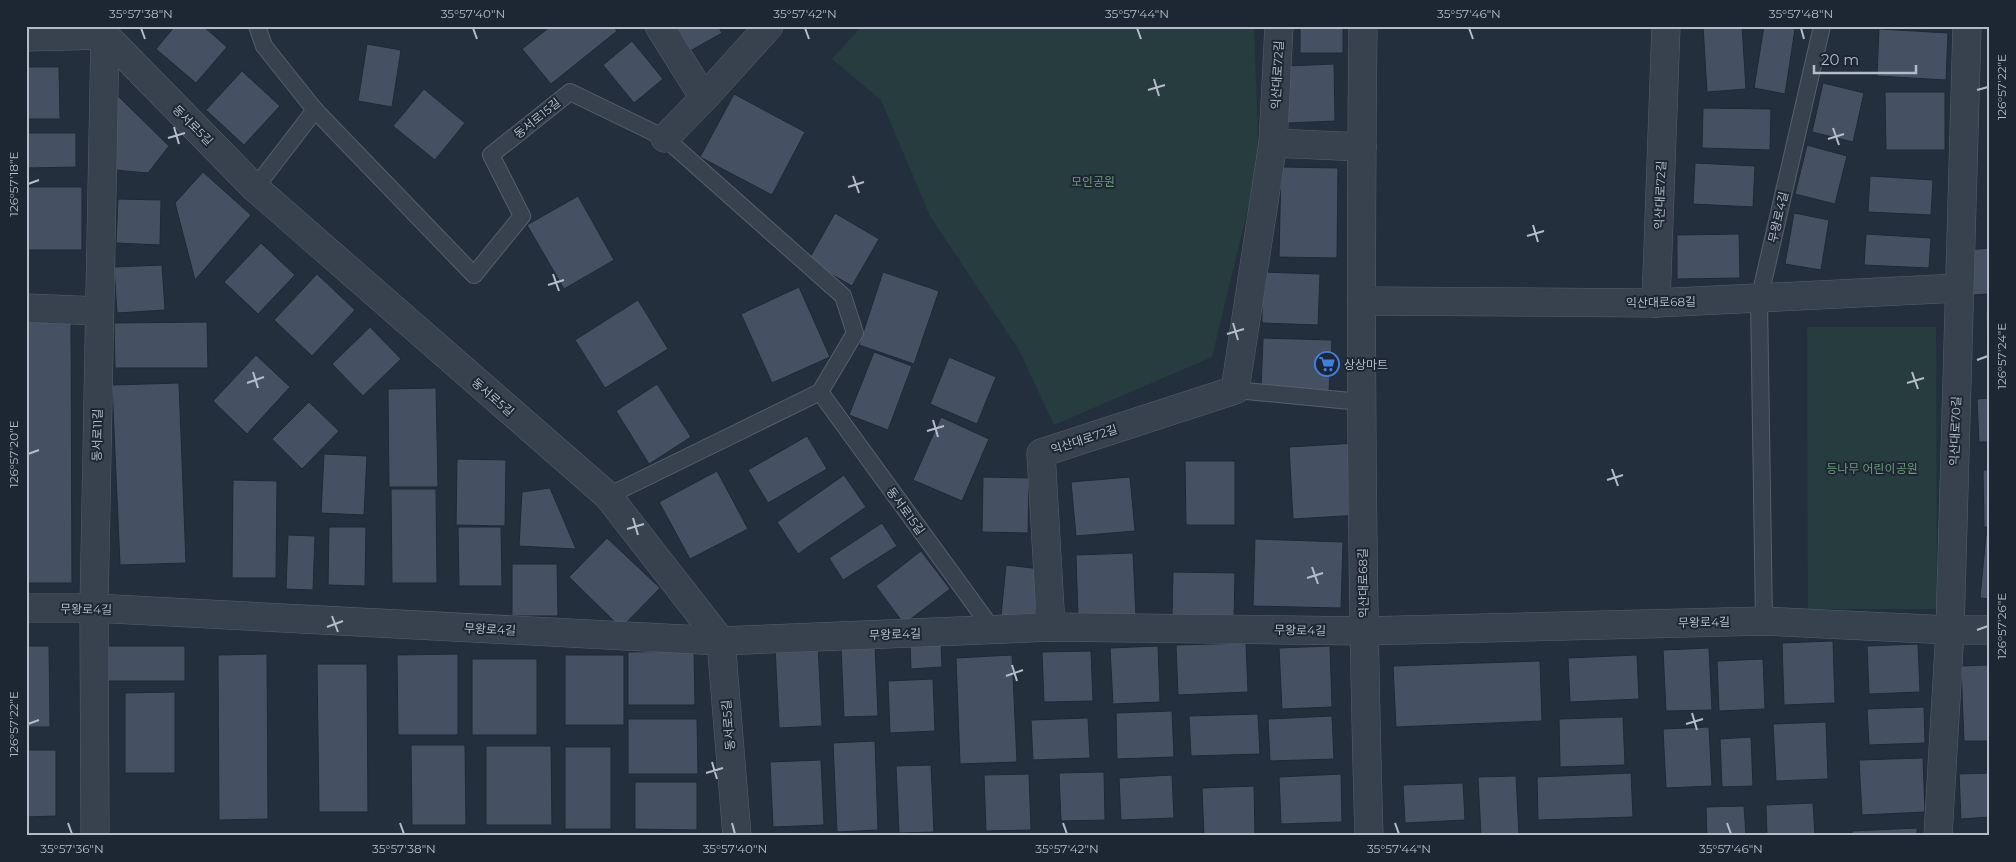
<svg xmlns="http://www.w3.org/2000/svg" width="2016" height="862" font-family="Montserrat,'Noto Sans KR',sans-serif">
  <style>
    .green { fill: #263c3f }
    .building { fill: #455162; stroke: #1f2835 }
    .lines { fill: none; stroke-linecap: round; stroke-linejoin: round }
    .service-casing { stroke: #565f6c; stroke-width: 18 }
    .minor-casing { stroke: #565f6c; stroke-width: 29 }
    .service { stroke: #38414e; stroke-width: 16 }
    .minor { stroke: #38414e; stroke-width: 28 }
    .ticks { fill: none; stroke: #b4bcc9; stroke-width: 2 }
    .labels { text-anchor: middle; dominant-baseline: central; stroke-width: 4; stroke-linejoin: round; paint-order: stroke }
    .street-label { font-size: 12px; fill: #b4bcc9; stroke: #1d2633 }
    .park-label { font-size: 12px; fill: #6b9a76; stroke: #1d2633 }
    .poi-label { font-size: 12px; fill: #b4bcc9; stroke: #1d2633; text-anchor: start }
    .neatline { fill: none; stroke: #b4bcc9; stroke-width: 2 }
    .ticks-label { font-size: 12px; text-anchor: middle; fill: #b4bcc9 }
  </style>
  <rect width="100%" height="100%" fill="#242f3e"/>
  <g class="green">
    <path d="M862,26H1254L1259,163L1212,357L1054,425L1019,350L930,216L881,100L832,59Z"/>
    <path d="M1807,327H1936L1937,609H1808Z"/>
  </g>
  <g class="building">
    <path d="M175,26H203L227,47L196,83L156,49Z"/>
    <path d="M551,26H613L617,31L551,84L522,49Z"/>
    <path d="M676,26H718L722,33L690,51Z"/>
    <rect x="1300" y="26" width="43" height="27"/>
    <path d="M1703,26H1742L1746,89L1707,92Z"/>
    <path d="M1764,26L1795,29L1785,94L1754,88Z"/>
    <path d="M1879,29L1948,33L1946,80L1877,76Z"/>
    <path d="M632,41L663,79L634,103L603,65Z"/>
    <path d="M367,44L401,50L392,107L358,101Z"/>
    <path d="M1334,64L1335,121L1287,123L1286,66Z"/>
    <path d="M26,67H59L60,119H26Z"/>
    <path d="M242,71L280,106L244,145L206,110Z"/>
    <path d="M1823,83L1864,93L1853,142L1812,132Z"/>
    <path d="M424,89L465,123L435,160L393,126Z"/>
    <path d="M1885,92H1945V150H1886Z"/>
    <path d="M734,94L805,132L772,195L700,157Z"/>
    <path d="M118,96L169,146L148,173L104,169Z"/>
    <path d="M1703,108L1771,109L1770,150L1702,148Z"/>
    <path d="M26,133H76V167L26,168Z"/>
    <path d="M1807,145L1847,156L1835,204L1795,194Z"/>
    <path d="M1695,163L1755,166L1753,207L1693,204Z"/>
    <path d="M1281,167L1338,168L1337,258L1279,257Z"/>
    <path d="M203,172L251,215L195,280L175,203Z"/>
    <path d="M1870,176L1933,180L1931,215L1868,212Z"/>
    <rect x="26" y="187" width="56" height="63"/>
    <path d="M578,196L614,260L564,289L527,225Z"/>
    <path d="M118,199L161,200L160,245L116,243Z"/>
    <path d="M835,213L879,239L852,286L808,261Z"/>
    <path d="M1794,213L1829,220L1821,270L1785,264Z"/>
    <path d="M1739,234L1740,278L1677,279V235Z"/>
    <path d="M1866,234L1931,238L1929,268L1864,265Z"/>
    <path d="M261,243L295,275L258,314L224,282Z"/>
    <path d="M1990,248V294L1972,295L1968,250Z"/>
    <path d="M162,265L165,310L117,313L114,267Z"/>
    <path d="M883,272L939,291L914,364L859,345Z"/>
    <path d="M1262,272L1320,274L1318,325L1262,323Z"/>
    <path d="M317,274L355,310L312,356L274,320Z"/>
    <path d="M799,287L830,357L772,383L741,314Z"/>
    <path d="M638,300L668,349L605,388L575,340Z"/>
    <path d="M1986,313H1990V368H1987Z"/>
    <path d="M26,321H71L72,583H26Z"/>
    <path d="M207,322L208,368H115L114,323Z"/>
    <path d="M370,327L401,359L363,396L332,364Z"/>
    <path d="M1263,338L1332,340L1329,392L1261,389Z"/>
    <path d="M874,352L912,366L888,430L849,415Z"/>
    <path d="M256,355L290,387L247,434L213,401Z"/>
    <path d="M949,357L996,377L977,424L930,404Z"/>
    <path d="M179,383L186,563L120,565L112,385Z"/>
    <path d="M657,384L691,437L649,464L616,411Z"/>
    <path d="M436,388L438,487H389L388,389Z"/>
    <path d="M1990,398V442H1979L1977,399Z"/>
    <path d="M309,402L339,431L302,469L272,439Z"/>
    <path d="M941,417L989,439L962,501L913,480Z"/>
    <path d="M807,436L827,469L768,503L748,470Z"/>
    <path d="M1357,443L1361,515L1293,519L1289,447Z"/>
    <path d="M324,454L367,456L364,515L321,513Z"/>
    <path d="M457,459L506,460L505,526L456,525Z"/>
    <path d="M1185,461H1235V525H1186Z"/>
    <path d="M1983,470H1990V527H1984Z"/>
    <path d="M717,471L748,529L690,559L659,502Z"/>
    <path d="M844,475L866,507L798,554L777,522Z"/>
    <path d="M983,477L1029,478L1028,533L982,532Z"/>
    <path d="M1130,477L1135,531L1076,536L1071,482Z"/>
    <path d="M233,480L277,481L276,578H232Z"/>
    <path d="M550,488L576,549L519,546L522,492Z"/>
    <path d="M391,489H436L437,583H392Z"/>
    <path d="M882,523L897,546L843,580L829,558Z"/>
    <path d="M329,527H366L365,586L328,585Z"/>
    <path d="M458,527H501L502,586H459Z"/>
    <path d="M288,535L315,536L313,590L286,589Z"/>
    <path d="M1986,535L1990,536V599L1980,598Z"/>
    <path d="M607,538L660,588L621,628L569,577Z"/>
    <path d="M1255,539L1343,542L1341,608L1253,606Z"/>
    <path d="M921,551L950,589L904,624L876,586Z"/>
    <path d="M1133,553L1136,616L1078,618L1076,555Z"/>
    <path d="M512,564H557L558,616H512Z"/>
    <path d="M1006,565L1041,569L1035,620L1001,616Z"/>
    <path d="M1173,572L1235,573L1234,619L1172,617Z"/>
    <path d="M941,641L942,667L911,669L910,642Z"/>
    <path d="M1833,641L1835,703L1784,705L1782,643Z"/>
    <path d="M1246,643L1248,692L1178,695L1176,645Z"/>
    <path d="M1918,644L1920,692L1869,694L1867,646Z"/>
    <path d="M818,645L822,726L779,728L775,647Z"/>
    <path d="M875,645L878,716L844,717L841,646Z"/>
    <path d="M26,646H49L50,727H26Z"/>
    <rect x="108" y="646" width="77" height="35"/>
    <path d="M1158,646L1160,702L1113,704L1110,648Z"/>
    <path d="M1330,646L1332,707L1282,709L1279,648Z"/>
    <path d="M1709,648L1712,710L1666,711L1663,650Z"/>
    <path d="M694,651L695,705H628V652Z"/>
    <path d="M1091,651L1093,701L1044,702L1042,652Z"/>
    <path d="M267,654L268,819L219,820L218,655Z"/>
    <path d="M458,654V735H398L397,655Z"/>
    <rect x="565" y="655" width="59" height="70"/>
    <path d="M1012,655L1017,762L960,764L956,658Z"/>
    <path d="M1637,655L1639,699L1570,702L1568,658Z"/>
    <rect x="472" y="659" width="65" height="76"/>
    <path d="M1763,659L1765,709L1719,711L1717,661Z"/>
    <path d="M1540,661L1542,721L1396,727L1393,666Z"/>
    <path d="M317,664H367L368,812H319Z"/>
    <path d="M1990,665V741H1964L1961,666Z"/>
    <path d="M933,679L935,731L890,733L888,681Z"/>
    <path d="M175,692V773H125V693Z"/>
    <path d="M1924,707L1925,743L1869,745L1867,709Z"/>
    <path d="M1172,711L1174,757L1117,759L1116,713Z"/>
    <path d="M1258,714L1260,754L1191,756L1189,716Z"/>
    <path d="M1332,716L1334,759L1270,761L1268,719Z"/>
    <path d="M1623,717L1625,765L1560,767L1559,719Z"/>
    <path d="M1088,718L1090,758L1033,760L1031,720Z"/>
    <path d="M628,719H697L698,774H628Z"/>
    <path d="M1826,722L1828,779L1776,781L1773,724Z"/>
    <path d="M1709,727L1712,786L1666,788L1663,729Z"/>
    <path d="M1751,737L1753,786L1722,787L1720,739Z"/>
    <path d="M875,741L878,830L837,832L833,743Z"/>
    <path d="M411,745H465L466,825H412Z"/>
    <path d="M486,746H551L552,825H486Z"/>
    <rect x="565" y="747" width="46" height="82"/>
    <path d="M26,750H56V816L26,817Z"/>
    <path d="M1923,758L1925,812L1862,815L1859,760Z"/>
    <path d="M821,760L824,825L773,827L770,762Z"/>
    <path d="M931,765L934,832L899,833L896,766Z"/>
    <path d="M1104,772L1105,820L1061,821L1059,773Z"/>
    <path d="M1631,773L1633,817L1538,820L1537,777Z"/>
    <path d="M1990,773V817L1961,819L1959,774Z"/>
    <path d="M1029,774L1031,830L986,831L984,775Z"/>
    <path d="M1341,774L1342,822L1281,824L1279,777Z"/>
    <path d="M1172,775L1174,818L1121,820L1119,778Z"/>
    <path d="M1516,776L1519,836H1481L1478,777Z"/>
    <path d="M635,782H697V830L635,829Z"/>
    <path d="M1463,783L1465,820L1405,823L1403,785Z"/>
    <path d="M1254,786L1255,836H1204L1202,788Z"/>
    <path d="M1813,803L1815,836H1767L1766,805Z"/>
    <path d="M1744,806L1746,836H1707L1706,807Z"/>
    <path d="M1917,828V836H1852V831Z"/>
  </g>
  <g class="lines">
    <defs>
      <g id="service">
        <path d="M257,26L264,46L315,110L474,275L522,216L491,155L570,92L665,138L843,296L855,333L820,392L608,496"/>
        <path d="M255,188L315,110"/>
        <path d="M1235,390L1361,402"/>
        <path d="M820,392L993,630"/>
        <path d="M1764,621L1759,300L1822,26"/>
      </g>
      <g id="minor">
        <path d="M659,26L704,98L665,138"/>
        <path d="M1363,26C1360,296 1361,566 1369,836"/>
        <path d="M26,37L105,35L255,188L608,496L721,641L737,836"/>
        <path d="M704,98L769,26"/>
        <path d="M1273,143L1362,147"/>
        <path d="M1363,301L1656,303L1959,288"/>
        <path d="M1656,303L1666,26"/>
        <path d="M26,308L99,311"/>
        <path d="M26,608H94L721,641L1051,627L1363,631L1764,621L1950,630H1990"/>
        <path d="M1051,627L1041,453L1235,390L1273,143L1279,26"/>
        <path d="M95,836L94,608L105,35"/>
        <path d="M1938,836L1950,630L1967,26"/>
      </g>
    </defs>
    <use href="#service" class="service-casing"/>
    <use href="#minor" class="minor-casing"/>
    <use href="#service" class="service"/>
    <use href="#minor" class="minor"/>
  </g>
  <path class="ticks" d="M141,28L145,39M473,28L477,39M805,28L809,39M1137,28L1141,39M1469,28L1473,39M1801,28L1804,39M1154,79L1159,96M1148,90L1165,85M1977,90L1988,87M174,127L179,144M1833,128L1839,145M168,138L185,133M1828,139L1844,134M853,176L859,193M28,184L39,180M848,187L864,182M1533,225L1538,242M1527,236L1544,231M553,274L559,291M548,285L564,280M1233,323L1238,340M1227,334L1244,329M1977,360L1988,356M253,372L258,388M1912,372L1918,389M247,383L264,377M1907,383L1924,378M933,420L938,437M927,431L944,426M28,454L39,450M1612,469L1618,486M1607,480L1623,475M633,518L638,535M627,529L644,524M1312,567L1318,584M1307,578L1323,573M332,616L338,632M327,627L343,621M1977,630L1988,626M1012,665L1017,681M1006,676L1023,670M1692,713L1697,730M28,724L39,720M1686,724L1703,719M712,762L717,779M706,773L723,768M68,823L72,834M400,823L404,834M732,823L735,834M1063,823L1067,834M1395,823L1399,834M1727,823L1731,834"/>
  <defs>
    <symbol id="supermarket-ring" viewBox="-11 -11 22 22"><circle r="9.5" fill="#1d2633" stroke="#3f7fe0" stroke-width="1.5"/><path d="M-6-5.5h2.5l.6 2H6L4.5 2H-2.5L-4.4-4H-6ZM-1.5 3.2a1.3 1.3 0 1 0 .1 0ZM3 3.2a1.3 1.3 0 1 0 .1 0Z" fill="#3f7fe0"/></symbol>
  </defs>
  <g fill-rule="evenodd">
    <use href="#supermarket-ring" x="1313" y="350" width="28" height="28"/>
  </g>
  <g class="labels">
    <g class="street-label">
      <text transform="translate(1277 75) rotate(-87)">익산대로72길</text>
      <text transform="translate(537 118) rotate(-39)">동서로15길</text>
      <text transform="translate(193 125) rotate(45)">동서로5길</text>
      <text transform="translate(1660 195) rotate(-88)">익산대로72길</text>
      <text transform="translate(1778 217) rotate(-77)">무왕로4길</text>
      <text transform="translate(1661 302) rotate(-1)">익산대로68길</text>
      <text transform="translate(493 397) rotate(41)">동서로5길</text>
      <text transform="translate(1955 431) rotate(-88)">익산대로70길</text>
      <text transform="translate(97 435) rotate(-89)">동서로11길</text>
      <text transform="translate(1084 439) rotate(-18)">익산대로72길</text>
      <text transform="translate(906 511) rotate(54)">동서로15길</text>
      <text transform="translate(1363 583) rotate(-91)">익산대로68길</text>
      <text transform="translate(86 609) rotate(1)">무왕로4길</text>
      <text transform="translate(1704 622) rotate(-1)">무왕로4길</text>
      <text transform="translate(490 629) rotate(3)">무왕로4길</text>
      <text transform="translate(1300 630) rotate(1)">무왕로4길</text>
      <text transform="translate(895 634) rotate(-2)">무왕로4길</text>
      <text transform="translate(728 725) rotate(-95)">동서로5길</text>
    </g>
    <g class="park-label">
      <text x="1093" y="181">모인공원</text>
      <text x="1872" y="468">등나무 어린이공원</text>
    </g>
    <g class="poi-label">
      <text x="1344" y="364">상상마트</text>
    </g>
  </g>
  <rect width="2016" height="862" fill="none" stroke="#1d2633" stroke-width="55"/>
  <path d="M1814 65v8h102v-8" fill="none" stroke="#b4bcc9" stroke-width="2.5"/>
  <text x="1821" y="65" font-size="15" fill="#b4bcc9" stroke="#1d2633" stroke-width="4" paint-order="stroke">20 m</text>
  <rect x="28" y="28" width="1960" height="806" class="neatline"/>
  <g class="ticks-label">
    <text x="141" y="18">35°57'38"N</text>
    <text x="473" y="18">35°57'40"N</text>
    <text x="805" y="18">35°57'42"N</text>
    <text x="1137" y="18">35°57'44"N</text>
    <text x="1469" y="18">35°57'46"N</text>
    <text x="1801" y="18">35°57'48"N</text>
    <text transform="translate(2002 87) rotate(-90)" y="4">126°57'22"E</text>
    <text transform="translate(14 184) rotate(-90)" y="4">126°57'18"E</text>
    <text transform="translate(2002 356) rotate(-90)" y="4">126°57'24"E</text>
    <text transform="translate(14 454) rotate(-90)" y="4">126°57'20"E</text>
    <text transform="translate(2002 626) rotate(-90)" y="4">126°57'26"E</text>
    <text transform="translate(14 724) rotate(-90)" y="4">126°57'22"E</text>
    <text x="72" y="853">35°57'36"N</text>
    <text x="404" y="853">35°57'38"N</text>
    <text x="735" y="853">35°57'40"N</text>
    <text x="1067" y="853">35°57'42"N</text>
    <text x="1399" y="853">35°57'44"N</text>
    <text x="1731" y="853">35°57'46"N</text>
  </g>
</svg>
